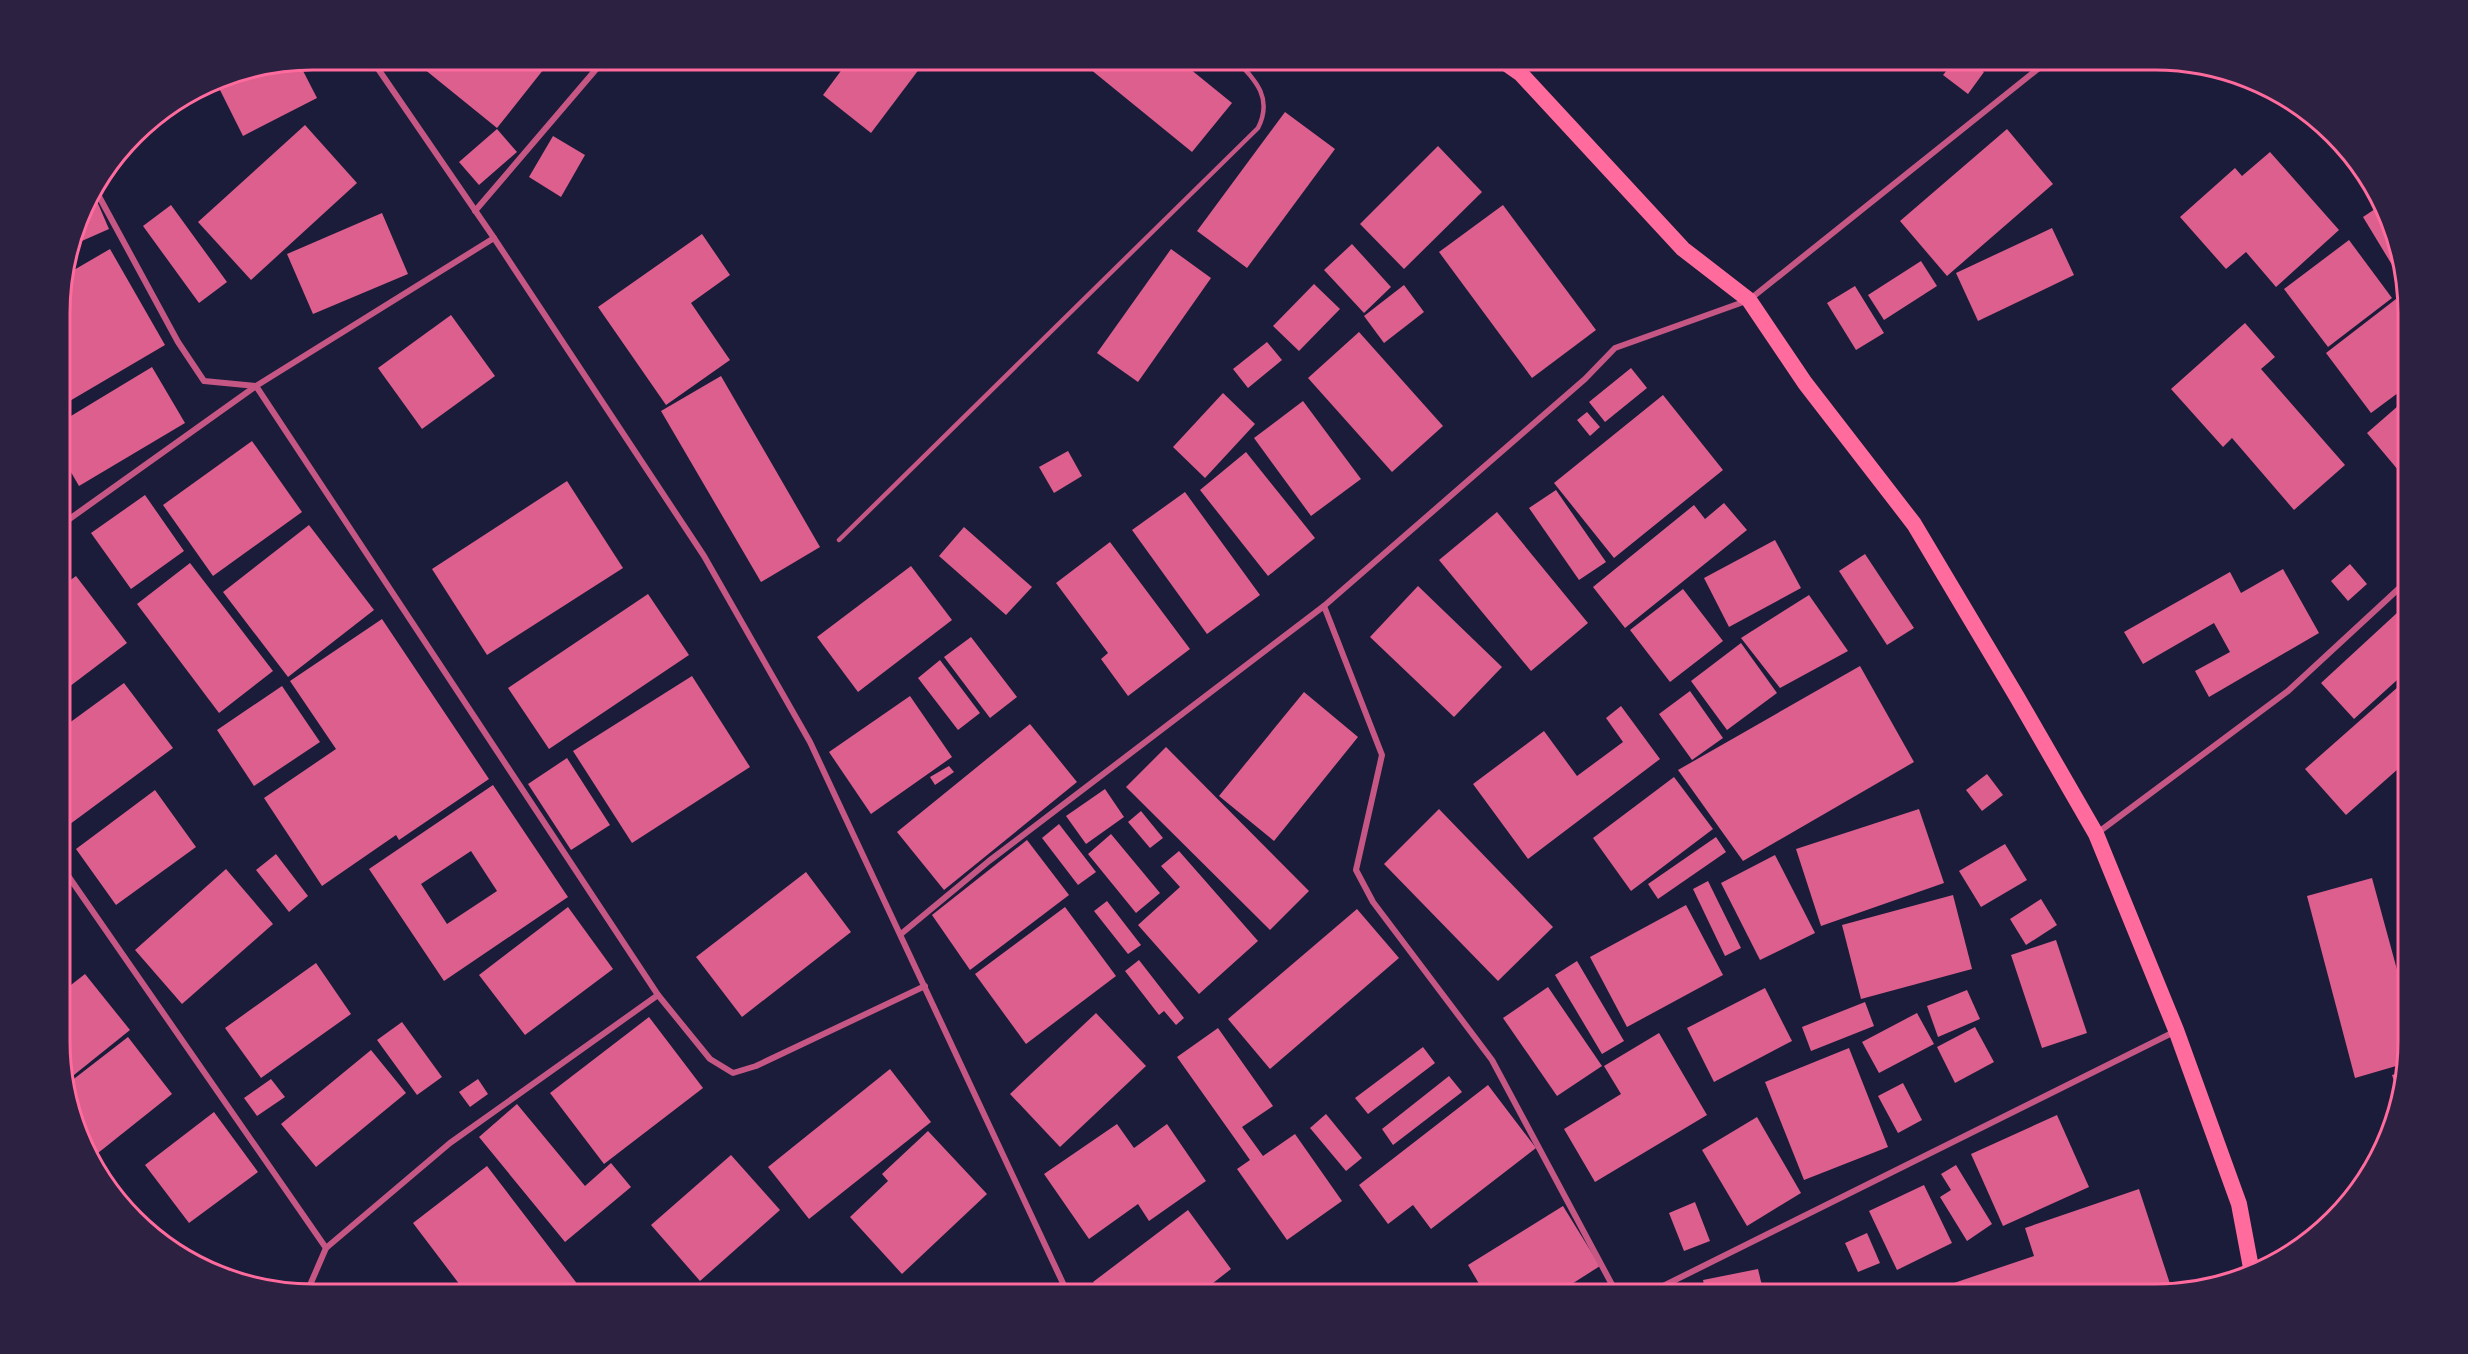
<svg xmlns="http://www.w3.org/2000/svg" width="2468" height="1354" font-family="'Crimson Pro',serif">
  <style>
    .building { fill: #dd5f8e; fill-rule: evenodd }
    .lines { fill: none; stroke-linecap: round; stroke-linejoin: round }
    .service { stroke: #c65784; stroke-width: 4.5 }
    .minor { stroke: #c65784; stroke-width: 6 }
    .trunk { stroke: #ff6b9d; stroke-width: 16 }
    .rim { fill: none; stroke: #ff6b9d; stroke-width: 3 }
  </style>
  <rect width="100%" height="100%" fill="#1b1b3a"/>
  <g class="building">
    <path d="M413,60H551L497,128Z"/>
    <path d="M849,60H926L871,133L823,95Z"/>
    <path d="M1079,60H1179L1232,103L1192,152Z"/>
    <path d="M1955,60H1968L1984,72L1968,94L1943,75Z"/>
    <path d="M299,63L317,98L243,136L215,80Z"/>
    <path d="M1285,112L1335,149L1247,268L1197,231Z"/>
    <path d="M305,125L357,183L251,280L198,222Z"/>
    <path d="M497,129L517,152L479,185L459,162Z"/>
    <path d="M2007,129L2053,184L1947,276L1900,221Z"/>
    <path d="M553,136L585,155L561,197L529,177Z"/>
    <path d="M1438,146L1482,192L1404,269L1360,224Z"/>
    <path d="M2270,152L2339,230L2276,287L2246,252L2226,269L2180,217L2235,168L2242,176Z"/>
    <path d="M93,192L109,229L75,244L86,201Z"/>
    <path d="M171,205L227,282L199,303L143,226Z"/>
    <path d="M1503,205L1596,330L1532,378L1439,252Z"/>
    <path d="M2378,207L2404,276L2400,278L2363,217Z"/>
    <path d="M382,213L408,274L313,314L287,254Z"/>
    <path d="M2052,228L2074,275L1978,321L1956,273Z"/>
    <path d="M702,234L730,275L691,303L730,360L666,405L598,307Z"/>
    <path d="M2349,240L2392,298L2328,347L2284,289Z"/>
    <path d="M1352,244L1391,287L1364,313L1324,270Z"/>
    <path d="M110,249L165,345L68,402L61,390V296L67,274Z"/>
    <path d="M1171,249L1211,278L1138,382L1097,353Z"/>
    <path d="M1921,261L1937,286L1884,320L1868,295Z"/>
    <path d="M1314,284L1340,309L1299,351L1273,326Z"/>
    <path d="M1404,285L1424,312L1384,343L1364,316Z"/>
    <path d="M1855,286L1884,333L1856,350L1827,303Z"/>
    <path d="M2396,299L2406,312V387L2371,413L2326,353Z"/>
    <path d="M451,315L495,376L422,429L378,368Z"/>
    <path d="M2245,323L2275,357L2261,369L2345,465L2294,510L2232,438L2223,447L2171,389Z"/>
    <path d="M1359,332L1443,426L1392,472L1308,378Z"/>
    <path d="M1267,342L1282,360L1248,388L1233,369Z"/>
    <path d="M152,367L185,423L79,486L61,455V422Z"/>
    <path d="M1631,368L1647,388L1605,422L1589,402Z"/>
    <path d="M721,376L820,547L761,582L661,411Z"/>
    <path d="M1223,393L1255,424L1205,478L1173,447Z"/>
    <path d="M1663,395L1723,470L1614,558L1554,483Z"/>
    <path d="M2406,399V474L2404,477L2367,433Z"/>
    <path d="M1303,401L1361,479L1311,516L1254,438Z"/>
    <path d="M1587,412L1600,427L1590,436L1577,420Z"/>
    <path d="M252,441L302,512L213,576L163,505Z"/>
    <path d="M1068,451L1082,476L1054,493L1039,467Z"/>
    <path d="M1246,452L1315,538L1268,576L1200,490Z"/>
    <path d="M567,481L623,568L487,655L432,569Z"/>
    <path d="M1556,490L1606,562L1579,580L1529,508Z"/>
    <path d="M1185,492L1260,595L1207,634L1132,530Z"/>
    <path d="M145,495L184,551L131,589L91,533Z"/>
    <path d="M1724,503L1747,530L1625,628L1593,587L1694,505L1705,519Z"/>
    <path d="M1497,512L1588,623L1531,671L1439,560Z"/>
    <path d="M309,525L374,610L288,677L223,592Z"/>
    <path d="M964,527L1032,587L1006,615L939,556Z"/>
    <path d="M1775,540L1801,588L1729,627L1704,578Z"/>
    <path d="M1110,542L1190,649L1128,696L1101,659L1108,653L1056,583Z"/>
    <path d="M1865,554L1914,628L1887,645L1839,571Z"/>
    <path d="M190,563L273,671L219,713L137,604Z"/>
    <path d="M2350,564L2367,584L2348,601L2331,581Z"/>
    <path d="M911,566L952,620L858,692L817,637Z"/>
    <path d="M2283,569L2319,633L2209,697L2195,671L2230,652L2214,623L2143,664L2124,632L2230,572L2241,593Z"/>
    <path d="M76,576L127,643L61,693V587Z"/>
    <path d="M1418,586L1502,667L1454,717L1370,637Z"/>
    <path d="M1683,589L1723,641L1670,682L1630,630Z"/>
    <path d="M648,594L689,655L549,749L508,688Z"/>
    <path d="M1809,595L1848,651L1780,688L1741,638Z"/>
    <path d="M2398,612L2407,622V671L2354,719L2321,683Z"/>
    <path d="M382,619L489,779L399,840L396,835L322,886L264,798L336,749L290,681Z"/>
    <path d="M971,637L1017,697L990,718L944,657Z"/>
    <path d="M1741,643L1777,693L1727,730L1691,681Z"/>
    <path d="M940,660L980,713L958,730L918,678Z"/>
    <path d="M1860,666L1914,762L1743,861L1678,770Z"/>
    <path d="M692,676L750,767L632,843L573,751Z"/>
    <path d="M2407,679V761L2346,815L2305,769Z"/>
    <path d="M124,683L173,748L62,830L61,729Z"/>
    <path d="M282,686L320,742L254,786L217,730Z"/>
    <path d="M1690,691L1723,738L1692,760L1659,714Z"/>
    <path d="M1304,692L1358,737L1274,841L1219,796Z"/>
    <path d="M910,696L952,757L871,814L829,752Z"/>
    <path d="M1621,706L1660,759L1528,859L1473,784L1544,731L1577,776L1623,742L1606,718Z"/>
    <path d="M1030,724L1077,782L944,890L897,832Z"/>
    <path d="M1166,747L1309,891L1270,930L1126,787Z"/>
    <path d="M567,758L610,825L571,850L528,784Z"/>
    <path d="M949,766L954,772L935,785L930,777Z"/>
    <path d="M1987,774L2003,795L1982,811L1966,790Z"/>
    <path d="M1674,777L1713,829L1631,891L1593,838Z"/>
    <path d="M493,785L568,897L444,981L369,869ZM471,851L497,891L447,924L421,884Z"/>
    <path d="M1105,789L1124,817L1086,844L1066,816Z"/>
    <path d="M155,790L196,847L116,905L76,849Z"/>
    <path d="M1439,809L1553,927L1498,981L1384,864Z"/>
    <path d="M1919,809L1944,883L1821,926L1796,849Z"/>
    <path d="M1141,811L1163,838L1150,848L1128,822Z"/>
    <path d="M1059,824L1096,872L1078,885L1042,838Z"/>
    <path d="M1111,834L1160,893L1136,913L1088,854Z"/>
    <path d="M1716,837L1726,852L1658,899L1648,884Z"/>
    <path d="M1027,840L1069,895L970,970L932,915Z"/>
    <path d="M2005,844L2027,880L1981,907L1959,871Z"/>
    <path d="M1179,851L1258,941L1199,994L1138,925L1180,887L1161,866Z"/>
    <path d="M276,854L308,896L289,912L256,870Z"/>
    <path d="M1775,855L1815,933L1760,960L1721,883Z"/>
    <path d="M226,869L273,924L182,1004L135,950Z"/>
    <path d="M806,872L851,932L742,1017L696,957Z"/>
    <path d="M2372,878L2408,1010V1041L2403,1064L2355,1078L2307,896Z"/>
    <path d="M1708,881L1741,948L1725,956L1693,889Z"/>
    <path d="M1953,895L1972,969L1861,999L1842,925Z"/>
    <path d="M2041,899L2057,925L2026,945L2010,919Z"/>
    <path d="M1107,901L1141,945L1128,954L1094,911Z"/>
    <path d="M1686,905L1723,975L1627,1027L1590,957Z"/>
    <path d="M568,907L613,969L525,1035L479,975Z"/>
    <path d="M1065,907L1116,976L1026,1044L975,974Z"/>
    <path d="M1357,909L1399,958L1270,1069L1228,1019Z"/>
    <path d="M2056,940L2087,1033L2042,1048L2011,955Z"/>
    <path d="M1139,960L1184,1018L1176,1025L1164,1011L1159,1015L1125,971Z"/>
    <path d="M1577,961L1624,1041L1602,1054L1555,975Z"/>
    <path d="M316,963L351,1014L261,1078L225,1028Z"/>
    <path d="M85,974L130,1030L69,1079L62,1070V992Z"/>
    <path d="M1548,987L1602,1066L1557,1096L1503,1018Z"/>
    <path d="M1765,988L1792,1041L1714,1082L1687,1028Z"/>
    <path d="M1967,990L1980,1019L1938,1037L1927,1006Z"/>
    <path d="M1865,1002L1874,1026L1811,1051L1802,1027Z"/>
    <path d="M1096,1013L1146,1066L1060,1147L1010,1094Z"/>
    <path d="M1917,1013L1934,1044L1879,1073L1862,1042Z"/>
    <path d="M649,1017L703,1088L604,1164L550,1093Z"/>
    <path d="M402,1022L442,1077L417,1095L377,1040Z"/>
    <path d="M1975,1027L1994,1062L1955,1083L1937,1047Z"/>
    <path d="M1218,1028L1273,1106L1242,1127L1263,1156L1295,1134L1342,1201L1287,1240L1237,1169L1250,1160L1177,1057Z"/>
    <path d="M1659,1033L1707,1115L1595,1182L1564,1129L1621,1094L1604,1066Z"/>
    <path d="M128,1037L172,1094L93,1157L66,1085Z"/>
    <path d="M1423,1047L1435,1063L1368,1114L1355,1098Z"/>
    <path d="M1849,1048L1888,1147L1804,1180L1765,1082Z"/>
    <path d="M371,1050L406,1093L316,1167L281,1124Z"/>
    <path d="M890,1069L931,1122L809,1219L768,1167Z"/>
    <path d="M2399,1073L2400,1075L2397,1090L2392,1075Z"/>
    <path d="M1449,1076L1462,1092L1393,1145L1382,1129Z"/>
    <path d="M271,1079L285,1097L257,1116L244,1098Z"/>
    <path d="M478,1079L488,1094L470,1107L459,1092Z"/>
    <path d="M1903,1083L1922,1120L1898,1133L1878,1096Z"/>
    <path d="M1488,1085L1536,1148L1431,1229L1413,1205L1388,1224L1359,1185Z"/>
    <path d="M517,1104L585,1186L611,1163L631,1187L565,1242L479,1137Z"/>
    <path d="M214,1112L258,1172L189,1223L145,1165Z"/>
    <path d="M1326,1114L1362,1158L1346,1171L1310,1128Z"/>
    <path d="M2057,1115L2089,1187L2003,1226L1971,1154Z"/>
    <path d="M1757,1117L1801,1193L1747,1226L1702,1150Z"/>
    <path d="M1117,1124L1134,1148L1167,1124L1206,1181L1149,1221L1138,1204L1089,1239L1044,1174Z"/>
    <path d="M928,1131L987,1194L902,1274L850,1217L888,1181L882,1174Z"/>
    <path d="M731,1155L780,1210L700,1281L651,1225Z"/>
    <path d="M1956,1165L1992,1224L1967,1241L1940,1197L1951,1190L1941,1174Z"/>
    <path d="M487,1166L585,1294H457L463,1289L413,1223Z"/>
    <path d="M1924,1185L1952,1243L1897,1270L1869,1211Z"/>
    <path d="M2139,1189L2173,1293L1951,1294L1948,1285L2034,1256L2025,1228Z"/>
    <path d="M1695,1202L1710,1241L1684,1251L1669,1213Z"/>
    <path d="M1563,1206L1600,1266L1556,1294H1485L1468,1265Z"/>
    <path d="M1188,1210L1231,1269L1199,1294H1102L1093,1282Z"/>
    <path d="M1867,1233L1880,1263L1858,1272L1845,1243Z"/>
    <path d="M1758,1269L1764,1294H1706L1703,1280Z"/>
    <path d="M1024,1285L1028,1294H1005Z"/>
  </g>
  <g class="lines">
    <path class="service" d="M839,540L1258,128C1273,98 1256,81 1236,60"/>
    <g class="minor">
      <path d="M372,60L494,238L704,556L810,742L1068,1294"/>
      <path d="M1521,73L1533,60"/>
      <path d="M95,189L178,342L204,381L256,386L658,995L710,1059L733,1073L756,1066L925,986"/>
      <path d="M475,211L604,60"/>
      <path d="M61,525L256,386L494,238"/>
      <path d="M1324,606L1382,755L1356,870L1373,902L1492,1060L1617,1294"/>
      <path d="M2096,834L2288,691L2407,581"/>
      <path d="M62,867L326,1248"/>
      <path d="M901,934L989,861L1324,606L1585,379L1615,348L1749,300L2049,60"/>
      <path d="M307,1292L326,1248L450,1143L658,995"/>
      <path d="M1647,1294L2176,1031"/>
    </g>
    <path class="trunk" d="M1501,60L1521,74L1683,249L1749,300L1805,383L1914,524L2017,697L2096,834L2176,1030L2239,1204L2252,1273"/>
  </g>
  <path d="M0 0H2468V1354H0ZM313 70H2155A243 243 0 0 1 2398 313V1041A243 243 0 0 1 2155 1284H313A243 243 0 0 1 70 1041V313A243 243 0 0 1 313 70Z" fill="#2d2142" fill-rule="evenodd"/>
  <path class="rim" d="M313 70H2155A243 243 0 0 1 2398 313V1041A243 243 0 0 1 2155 1284H313A243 243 0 0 1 70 1041V313A243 243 0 0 1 313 70Z"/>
</svg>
